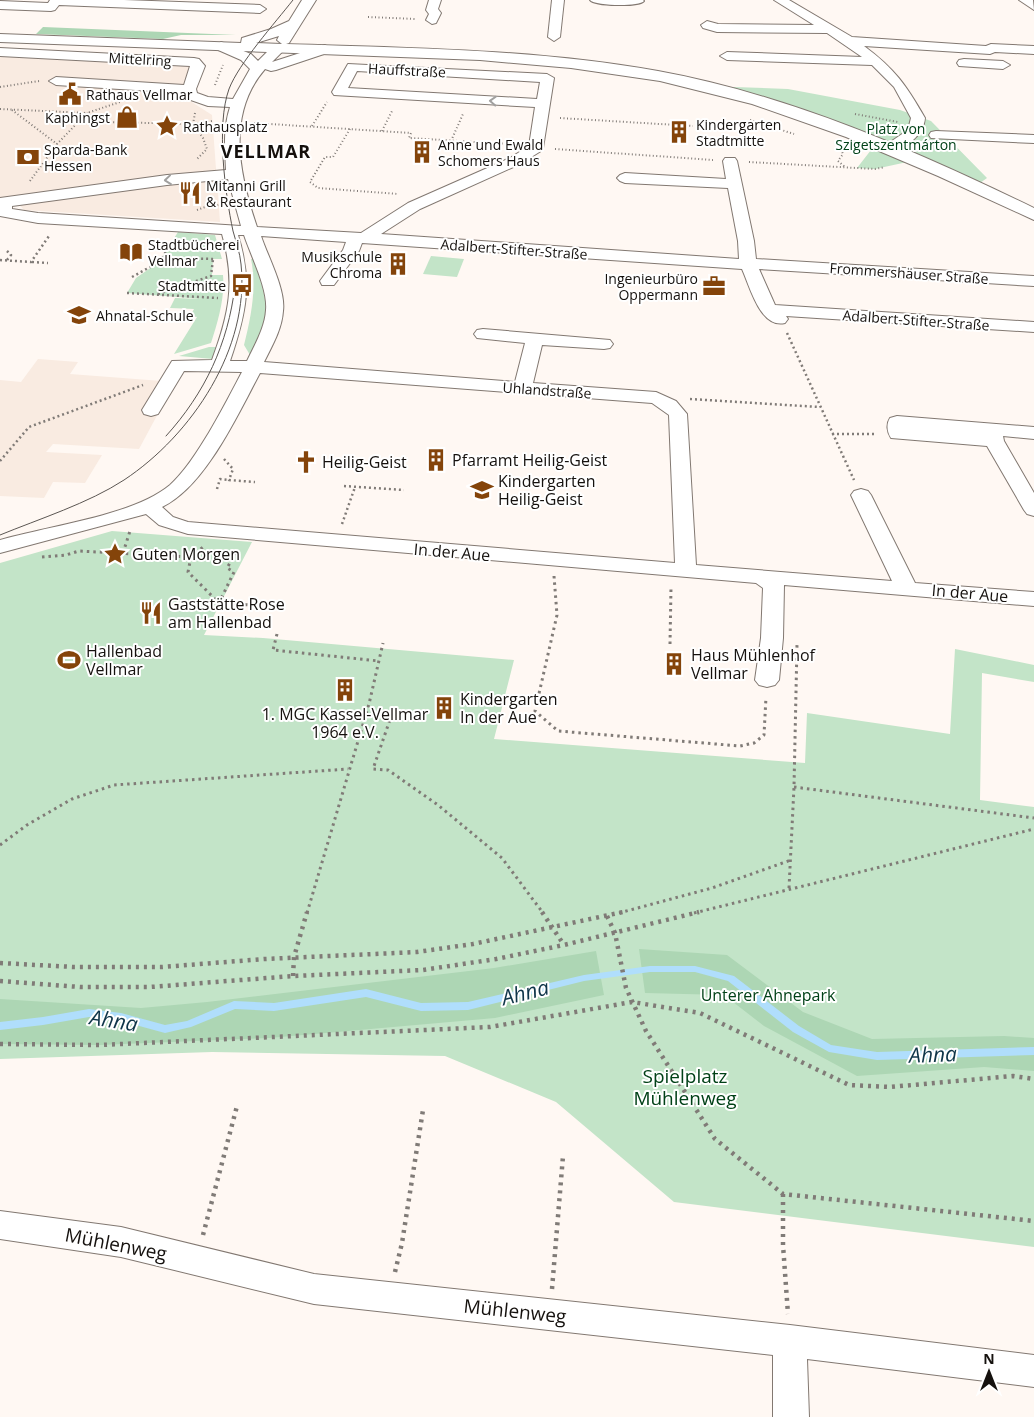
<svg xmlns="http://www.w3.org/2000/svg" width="1034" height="1417" font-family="'Open Sans',sans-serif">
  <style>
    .built { fill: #f9ebe1 }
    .green { fill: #c3e4c8 }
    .forest { fill: #add6b4 }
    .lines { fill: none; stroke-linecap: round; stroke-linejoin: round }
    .stream { fill: #b0defc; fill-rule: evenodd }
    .minor-casing { stroke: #827871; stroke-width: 2 }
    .major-casing { stroke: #827871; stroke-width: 2 }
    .path-far3 { stroke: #807b77; stroke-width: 2; stroke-dasharray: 1 2.5; stroke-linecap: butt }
    .path-far2 { stroke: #807b77; stroke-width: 2.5; stroke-dasharray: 2 3; stroke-linecap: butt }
    .path-far1 { stroke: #807b77; stroke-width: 3; stroke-dasharray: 2.5 4; stroke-linecap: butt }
    .path { stroke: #807b77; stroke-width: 4.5; stroke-dasharray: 3 5; stroke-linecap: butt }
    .minor { fill: #fff; fill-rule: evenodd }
    .major { fill: #fff; fill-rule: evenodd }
    .tram { stroke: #5b5652; stroke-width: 1 }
    .oneway { stroke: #a1a09f }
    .labels { text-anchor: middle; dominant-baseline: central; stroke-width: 4; stroke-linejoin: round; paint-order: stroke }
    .far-street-label { font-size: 14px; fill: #15110e; stroke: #fff }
    .far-poi-label { font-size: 14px; fill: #15110e; stroke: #fff; text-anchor: start }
    .far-park-label { font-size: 14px; fill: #004117; stroke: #fff }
    .poi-label { font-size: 16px; fill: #15110e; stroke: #fff; text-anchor: start }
    .street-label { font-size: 16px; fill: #15110e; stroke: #fff }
    .park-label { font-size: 16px; fill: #004117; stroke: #fff }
    .far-district-label { font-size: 18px; font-weight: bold; letter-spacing: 1px; fill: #15110e; stroke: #fff }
    .near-park-label { font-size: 19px; fill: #004117; stroke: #fff }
    .near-street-label { font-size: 19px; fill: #15110e; stroke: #fff }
    .near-water-label { font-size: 21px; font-style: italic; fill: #0f3549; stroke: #fff }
  </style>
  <rect width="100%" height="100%" fill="#fff8f3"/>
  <g class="built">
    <path d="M0,51L202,60L187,99L212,115L220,222L24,210L13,198H0Z"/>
    <path d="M38,359L78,362L70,374L175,382L139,449L53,444L46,452L102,455L85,483L53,482L44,498L0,496V380L21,382Z"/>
  </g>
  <g class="green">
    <path d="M734,87L788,89L900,110L931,121L987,178L973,188L912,161L875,169L857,168L871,150L869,143L724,94Z"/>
    <path d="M178,232L215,235L222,259H213L212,275H223C225,298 218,321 211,343L174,354L197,317L190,316L194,309L170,308L175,298L203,299L127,293L136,278L159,262Z"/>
    <path d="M431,256L464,259L457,277L423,274Z"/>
    <path d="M251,259H253C263,286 272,310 260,338C257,345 255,350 250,355L244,345C251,317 257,288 251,259Z"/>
    <path d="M209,347H217L213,359L179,356Z"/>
    <path d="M112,531L252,542L204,635L263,638L514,660L494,739L805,763L807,713L950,734L955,649L1034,665V682L982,673L980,800L1034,807V1247L674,1202L556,1102L445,1056L212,1052L0,1059V563Z"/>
  </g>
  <g class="forest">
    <path d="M43,27L236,35H181L163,39L36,34Z"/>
    <path d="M639,949L727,955L803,1012L872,1039L1004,1036L1034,1038V1071L984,1067L857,1076L764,1026L724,995L645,993Z"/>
    <path d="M596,951L604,995L495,1018L269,1038L99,1045L0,1044V999L141,1008L207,1002L494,968Z"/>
  </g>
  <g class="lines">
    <path class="stream" d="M650,966H695L734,976L799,1026L831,1045L877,1052L1034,1047V1055L877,1060L829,1052L793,1032L728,981L695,972H650L584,981L468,1010L421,1011L366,997L274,1011L235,1009L191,1027L165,1033L121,1021L89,1017L43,1025L0,1030V1022L43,1017L89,1009L121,1013L165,1025L187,1021L234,1001L274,1003L366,989L421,1003L468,1002L584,975Z"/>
    <defs>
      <g id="minor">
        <path d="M50,0H124L260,5L266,9L260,13L59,5L55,10L51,11L0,9V1L48,3Z"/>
        <path d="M429,0H441L438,9L441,13L436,23L432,24L426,20L429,14L426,10Z"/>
        <path d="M552,0H564L560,37L554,41L548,37Z"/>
        <path d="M590,0H643L644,1C639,7 595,6 590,0Z"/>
        <path d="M774,0H789L852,37L986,46L991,44L1034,46V54L995,52L990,54L864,46C895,69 906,85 925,118C924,135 902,154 885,150L883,147L908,130L911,118L894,87L872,65L727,60L720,56L727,52L862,57L827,33L717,32L703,28L701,25L707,21L718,24L814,25Z"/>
        <path d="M1019,0H1033L1034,10Z"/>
        <path d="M221,42L251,54L258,61L274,45L279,44L286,48L272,62L325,45L332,49L330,52L276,70L271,71L265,69C226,114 239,174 257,227L361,233L408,203L510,158L529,146L535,107L334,95L332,92L348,64L547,74L554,78L543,148L541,151L520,164L420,209L381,234L739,259L738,241L728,188L625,183L620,181L617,178L620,175L625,173L726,179L723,161L725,158H735L737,161L754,241L756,259L1034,276V286L759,269L775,305L1034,322V332L786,316L788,319L785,323C760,329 750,286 742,269L362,243L359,251L334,285H322L320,281L343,250L346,242L261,236C268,257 286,290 283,311C282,329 272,346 264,362L515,382L525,343L477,338L474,334L477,330L483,329L610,340L613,344L610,348L604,349L542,345L533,383L656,392L676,401L687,414L696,565L892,581L851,495L854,491L861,489L868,491L871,495L915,583L1034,592V606L784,585L783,638L779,680L775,685L767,687L759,685L755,680L761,638L763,588L756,583L188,534L159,525L146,514L0,553V540C48,526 133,516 170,485C196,462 225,404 242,372L184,371L158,414L151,416L144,414L142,410L172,361L212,360C229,314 236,283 222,234L38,223L0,216V198L167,175L226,170C225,149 223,128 230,107L208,106L185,98L183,93L56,85L49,81L56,77L184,85L190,66L0,56V48L194,58L199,59L205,66L196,89L197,93L208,97L233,99L250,69L241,60L216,49L215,46ZM357,71L540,82L537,99L348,88ZM228,179L241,226L38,213L12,209V206L167,185ZM238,235H244C251,256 268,289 266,310C265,328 254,346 247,361H230C246,314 253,283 238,235ZM260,373L652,403L669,415L675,563L188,522L173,517L162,507C205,487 238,414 260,373Z"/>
        <path d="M964,59L1003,61L1010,65L1003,69L959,66L957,63L959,60Z"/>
        <path d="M936,131L1034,135V143L931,138L929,135L931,132Z"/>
        <path d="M897,416L1034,427V439L1003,436L1004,441L1034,493V516L1027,514L1024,510L987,446L891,438C887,432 886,424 890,418Z"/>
        <path d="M0,1211L121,1227L314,1274L790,1325L1034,1355V1387L807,1359L809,1417H773V1355L314,1304L121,1257L0,1239Z"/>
      </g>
      <path id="major" d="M302,0H316L289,43L286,44C410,48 535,49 658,71C790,95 914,150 1034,208V220L938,176L846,137L752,104L660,81L571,68L480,60L0,42V34L241,43L242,38L271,29L289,21ZM279,36L277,40L282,44L256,43Z"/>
    </defs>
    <use href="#minor" class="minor-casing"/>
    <use href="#major" class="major-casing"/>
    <g class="path-far3">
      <path d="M368,17L416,19"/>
      <path d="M215,85L223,65"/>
      <path d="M0,87L39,81"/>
      <path d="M0,109L87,113L104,122L193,124L212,121"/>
      <path d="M12,110L57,144"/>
      <path d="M195,113L193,124L203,138L207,149L196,160"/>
      <path d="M855,114L898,122"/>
      <path d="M560,118L693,126"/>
      <path d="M750,120L794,134"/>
      <path d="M254,123L411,133L409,138L509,144"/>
      <path d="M312,126L327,102"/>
      <path d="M350,129L333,157H325L310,182L318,188L398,194"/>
      <path d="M382,131L392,111"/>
      <path d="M451,141L463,114"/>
      <path d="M555,149L713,160"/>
      <path d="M841,149L843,154L838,161L845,167"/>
      <path d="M749,162L875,169L885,167"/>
      <path d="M30,181L57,144L87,113L120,102"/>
      <path d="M197,210L208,206L223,205"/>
    </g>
    <g class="path-far2">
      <path d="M7,251L11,255L7,260"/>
      <path d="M162,258L172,242"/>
      <path d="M0,260L31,262L49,236"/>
      <path d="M32,262L48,263"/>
      <path d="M132,277L159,262L162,258L216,259"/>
      <path d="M127,293L218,298"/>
      <path d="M158,294L211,276L213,259"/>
      <path d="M787,333L854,480"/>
      <path d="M690,399L819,407"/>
      <path d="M832,434H877"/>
      <path d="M224,459L233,469L229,480L255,482"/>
      <path d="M0,461L29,427L143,385"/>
      <path d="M344,486L404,490"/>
      <path d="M217,489L220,479L229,480"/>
      <path d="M342,524L355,487"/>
    </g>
    <g class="path-far1">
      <path d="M123,553L130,531"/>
      <path d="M42,557L66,555L79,551L191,557L203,547"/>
      <path d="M191,557L188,572L219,603L234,572L227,568L237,551"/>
      <path d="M554,576L557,615L535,711L558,731L740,746L754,743L764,735L766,697"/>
      <path d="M219,603L280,607"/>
      <path d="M277,634L273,650L379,661"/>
      <path d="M670,644L671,587"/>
      <path d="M394,708L373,769L388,770L438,805L502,858L543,913"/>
      <path d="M794,787L1034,818"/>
      <path d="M0,845L27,825L72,799L114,785L348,769"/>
      <path d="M789,888L794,787L797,645"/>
      <path d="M307,913L369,704L383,643"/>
      <path d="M619,913L712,888L791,860"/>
      <path d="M694,913L1034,829"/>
    </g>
    <g class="path">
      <path d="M542,912L564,945"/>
      <path d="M607,916L615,933L626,988L646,1031L715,1139L783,1194L1034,1221"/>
      <path d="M0,963L74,967H162L264,959L417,952L473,944L623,912"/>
      <path d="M293,976L294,957L307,912"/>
      <path d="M0,981L80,987H150L293,976L423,970L496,959L564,945L699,912"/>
      <path d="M0,1044L99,1045L490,1027L632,1002L700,1013L849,1085L890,1087L1013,1076L1034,1079"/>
      <path d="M783,1194V1245L788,1314"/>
      <path d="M203,1235L237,1106"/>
      <path d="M395,1272L402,1243L423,1110"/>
      <path d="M552,1289L563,1156"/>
    </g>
    <use href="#minor" class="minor"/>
    <use href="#major" class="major"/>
    <g class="tram">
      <path d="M166,436C205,393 228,344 235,286"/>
      <path d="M0,535C39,519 89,503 124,480C192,435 250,348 241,264C240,253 236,242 233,231C225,193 216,125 229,89C239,63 275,23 293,0"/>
    </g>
  </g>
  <defs><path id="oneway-chevron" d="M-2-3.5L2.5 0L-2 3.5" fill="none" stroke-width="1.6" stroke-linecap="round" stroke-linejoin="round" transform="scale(1.25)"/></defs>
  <g class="oneway">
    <use href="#oneway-chevron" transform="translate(493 101) rotate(-177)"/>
    <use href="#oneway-chevron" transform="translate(168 180) rotate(174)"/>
  </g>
  <defs>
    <symbol id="civic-bare" viewBox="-9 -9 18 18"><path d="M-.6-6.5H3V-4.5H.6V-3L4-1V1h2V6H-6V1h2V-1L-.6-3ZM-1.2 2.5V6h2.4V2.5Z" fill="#84440a" stroke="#fff" stroke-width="2.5" paint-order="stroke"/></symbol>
    <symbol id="shop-bare" viewBox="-9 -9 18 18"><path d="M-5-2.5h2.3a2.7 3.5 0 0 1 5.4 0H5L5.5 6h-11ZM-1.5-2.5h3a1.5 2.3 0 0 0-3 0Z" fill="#84440a" stroke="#fff" stroke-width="2.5" paint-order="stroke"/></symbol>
    <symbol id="sight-bare" viewBox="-9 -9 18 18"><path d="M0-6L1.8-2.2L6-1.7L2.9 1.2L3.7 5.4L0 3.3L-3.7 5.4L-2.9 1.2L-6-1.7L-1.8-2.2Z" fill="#84440a" stroke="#fff" stroke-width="2.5" paint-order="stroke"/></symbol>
    <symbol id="building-bare" viewBox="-9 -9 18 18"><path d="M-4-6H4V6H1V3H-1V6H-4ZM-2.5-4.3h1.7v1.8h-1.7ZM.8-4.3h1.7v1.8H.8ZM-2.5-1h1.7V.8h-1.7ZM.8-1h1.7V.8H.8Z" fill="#84440a" stroke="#fff" stroke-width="2.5" paint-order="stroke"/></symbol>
    <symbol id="bank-bare" viewBox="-9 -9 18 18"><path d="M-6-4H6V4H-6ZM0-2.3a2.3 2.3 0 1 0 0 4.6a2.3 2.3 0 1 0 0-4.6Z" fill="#84440a" stroke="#fff" stroke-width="2.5" paint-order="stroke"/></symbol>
    <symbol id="restaurant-bare" viewBox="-9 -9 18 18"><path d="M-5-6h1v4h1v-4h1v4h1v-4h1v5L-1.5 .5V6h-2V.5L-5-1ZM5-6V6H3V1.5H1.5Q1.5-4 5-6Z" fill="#84440a" stroke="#fff" stroke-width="2.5" paint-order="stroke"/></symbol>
    <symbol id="library-bare" viewBox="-9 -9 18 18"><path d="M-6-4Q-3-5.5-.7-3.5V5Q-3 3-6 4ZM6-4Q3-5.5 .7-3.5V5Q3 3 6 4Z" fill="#84440a" stroke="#fff" stroke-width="2.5" paint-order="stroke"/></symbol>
    <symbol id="bus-bare" viewBox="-9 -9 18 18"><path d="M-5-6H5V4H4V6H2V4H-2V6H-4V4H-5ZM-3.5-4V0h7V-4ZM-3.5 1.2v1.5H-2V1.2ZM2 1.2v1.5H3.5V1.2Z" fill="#84440a" stroke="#fff" stroke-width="2.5" paint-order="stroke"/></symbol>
    <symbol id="office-bare" viewBox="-9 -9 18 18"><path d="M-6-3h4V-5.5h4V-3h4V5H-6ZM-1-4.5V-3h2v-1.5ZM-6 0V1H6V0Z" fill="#84440a" stroke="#fff" stroke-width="2.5" paint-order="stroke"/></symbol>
    <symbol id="school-bare" viewBox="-9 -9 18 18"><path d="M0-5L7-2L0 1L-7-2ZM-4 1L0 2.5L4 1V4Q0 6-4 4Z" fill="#84440a" stroke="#fff" stroke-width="2.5" paint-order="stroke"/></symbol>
    <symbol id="church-bare" viewBox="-9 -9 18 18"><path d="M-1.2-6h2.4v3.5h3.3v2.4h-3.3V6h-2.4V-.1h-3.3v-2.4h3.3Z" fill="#84440a" stroke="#fff" stroke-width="2.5" paint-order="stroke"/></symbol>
    <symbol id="stadium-bare" viewBox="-9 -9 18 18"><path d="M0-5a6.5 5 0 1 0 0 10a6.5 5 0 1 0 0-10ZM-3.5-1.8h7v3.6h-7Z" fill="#84440a" stroke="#fff" stroke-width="2.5" paint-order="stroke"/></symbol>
  </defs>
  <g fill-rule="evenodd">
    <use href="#civic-bare" x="54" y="78" width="32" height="32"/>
    <use href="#shop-bare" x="111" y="101" width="32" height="32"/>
    <use href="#sight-bare" x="151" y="110" width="32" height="32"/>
    <use href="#building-bare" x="663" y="116" width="32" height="32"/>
    <use href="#building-bare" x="406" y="136" width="32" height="32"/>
    <use href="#bank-bare" x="12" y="141" width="32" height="32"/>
    <use href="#restaurant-bare" x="174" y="177" width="32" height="32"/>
    <use href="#library-bare" x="115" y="236" width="32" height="32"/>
    <use href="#building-bare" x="382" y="248" width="32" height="32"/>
    <use href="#bus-bare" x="226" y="269" width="32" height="32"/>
    <use href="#office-bare" x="698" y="270" width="32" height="32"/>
    <use href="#school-bare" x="63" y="299" width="32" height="32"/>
    <use href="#building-bare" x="420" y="444" width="32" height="32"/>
    <use href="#church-bare" x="290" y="446" width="32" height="32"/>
    <use href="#school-bare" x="466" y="474" width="32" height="32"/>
    <use href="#sight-bare" x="99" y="538" width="32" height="32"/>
    <use href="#restaurant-bare" x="135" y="597" width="32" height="32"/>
    <use href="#stadium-bare" x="53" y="644" width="32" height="32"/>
    <use href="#building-bare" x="658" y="648" width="32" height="32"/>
    <use href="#building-bare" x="329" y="674" width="32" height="32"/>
    <use href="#building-bare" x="428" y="692" width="32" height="32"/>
  </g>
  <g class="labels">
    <g class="far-street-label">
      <text transform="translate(140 59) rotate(3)">Mittelring</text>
      <text transform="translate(407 70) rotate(3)">Hauffstraße</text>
      <text transform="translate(514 249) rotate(4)">Adalbert-Stifter-Straße</text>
      <text transform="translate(909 273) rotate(4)">Frommershäuser Straße</text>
      <text transform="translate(916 320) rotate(4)">Adalbert-Stifter-Straße</text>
      <text transform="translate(547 390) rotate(4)">Uhlandstraße</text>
    </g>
    <g class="far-poi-label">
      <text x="86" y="94">Rathaus Vellmar</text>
      <text x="110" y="117" text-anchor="end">Kaphingst</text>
      <text x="696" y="124">Kindergarten<tspan x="696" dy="16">Stadtmitte</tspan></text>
      <text x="183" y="126">Rathausplatz</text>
      <text x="438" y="144">Anne und Ewald<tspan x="438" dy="16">Schomers Haus</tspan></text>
      <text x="44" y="149">Sparda-Bank<tspan x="44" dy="16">Hessen</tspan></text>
      <text x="206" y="185">Mitanni Grill<tspan x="206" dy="16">&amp; Restaurant</tspan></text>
      <text x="148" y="244">Stadtbücherei<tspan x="148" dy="16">Vellmar</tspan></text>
      <text x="382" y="256" text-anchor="end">Musikschule<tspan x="382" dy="16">Chroma</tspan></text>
      <text x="698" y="278" text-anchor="end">Ingenieurbüro<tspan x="698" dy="16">Oppermann</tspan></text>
      <text x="226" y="285" text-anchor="end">Stadtmitte</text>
      <text x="96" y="315">Ahnatal-Schule</text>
    </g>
    <g class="far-park-label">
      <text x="896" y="128">Platz von<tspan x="896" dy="16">Szigetszentmárton</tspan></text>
    </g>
    <g class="poi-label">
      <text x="452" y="460">Pfarramt Heilig-Geist</text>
      <text x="322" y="462">Heilig-Geist</text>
      <text x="498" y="481">Kindergarten<tspan x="498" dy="18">Heilig-Geist</tspan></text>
      <text x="132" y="554">Guten Morgen</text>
      <text x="168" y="604">Gaststätte Rose<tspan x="168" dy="18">am Hallenbad</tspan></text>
      <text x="86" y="651">Hallenbad<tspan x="86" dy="18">Vellmar</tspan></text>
      <text x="691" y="655">Haus Mühlenhof<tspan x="691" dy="18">Vellmar</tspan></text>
      <text x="460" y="699">Kindergarten<tspan x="460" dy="18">In der Aue</tspan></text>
      <text x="345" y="714" text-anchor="middle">1. MGC Kassel-Vellmar<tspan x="345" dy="18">1964 e.V.</tspan></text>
    </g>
    <g class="street-label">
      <text transform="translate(452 552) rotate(5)">In der Aue</text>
      <text transform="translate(970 593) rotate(5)">In der Aue</text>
    </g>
    <g class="park-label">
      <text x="768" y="995">Unterer Ahnepark</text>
    </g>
    <g class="far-district-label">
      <text x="266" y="151">VELLMAR</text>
    </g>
    <g class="near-park-label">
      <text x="685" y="1076">Spielplatz<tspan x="685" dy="22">Mühlenweg</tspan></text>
    </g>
    <g class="near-street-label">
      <text transform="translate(116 1244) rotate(11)">Mühlenweg</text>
      <text transform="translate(515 1311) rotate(6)">Mühlenweg</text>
    </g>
    <g class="near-water-label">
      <text transform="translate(525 992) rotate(-14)">Ahna</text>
      <text transform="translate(114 1020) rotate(9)">Ahna</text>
      <text transform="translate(933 1054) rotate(-2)">Ahna</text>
    </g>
  </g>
  <g transform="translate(989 1372)" stroke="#ffffff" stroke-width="4" paint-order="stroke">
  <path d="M0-4L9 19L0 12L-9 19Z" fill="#15110e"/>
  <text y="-8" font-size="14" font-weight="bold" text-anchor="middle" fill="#15110e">N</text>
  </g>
</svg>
